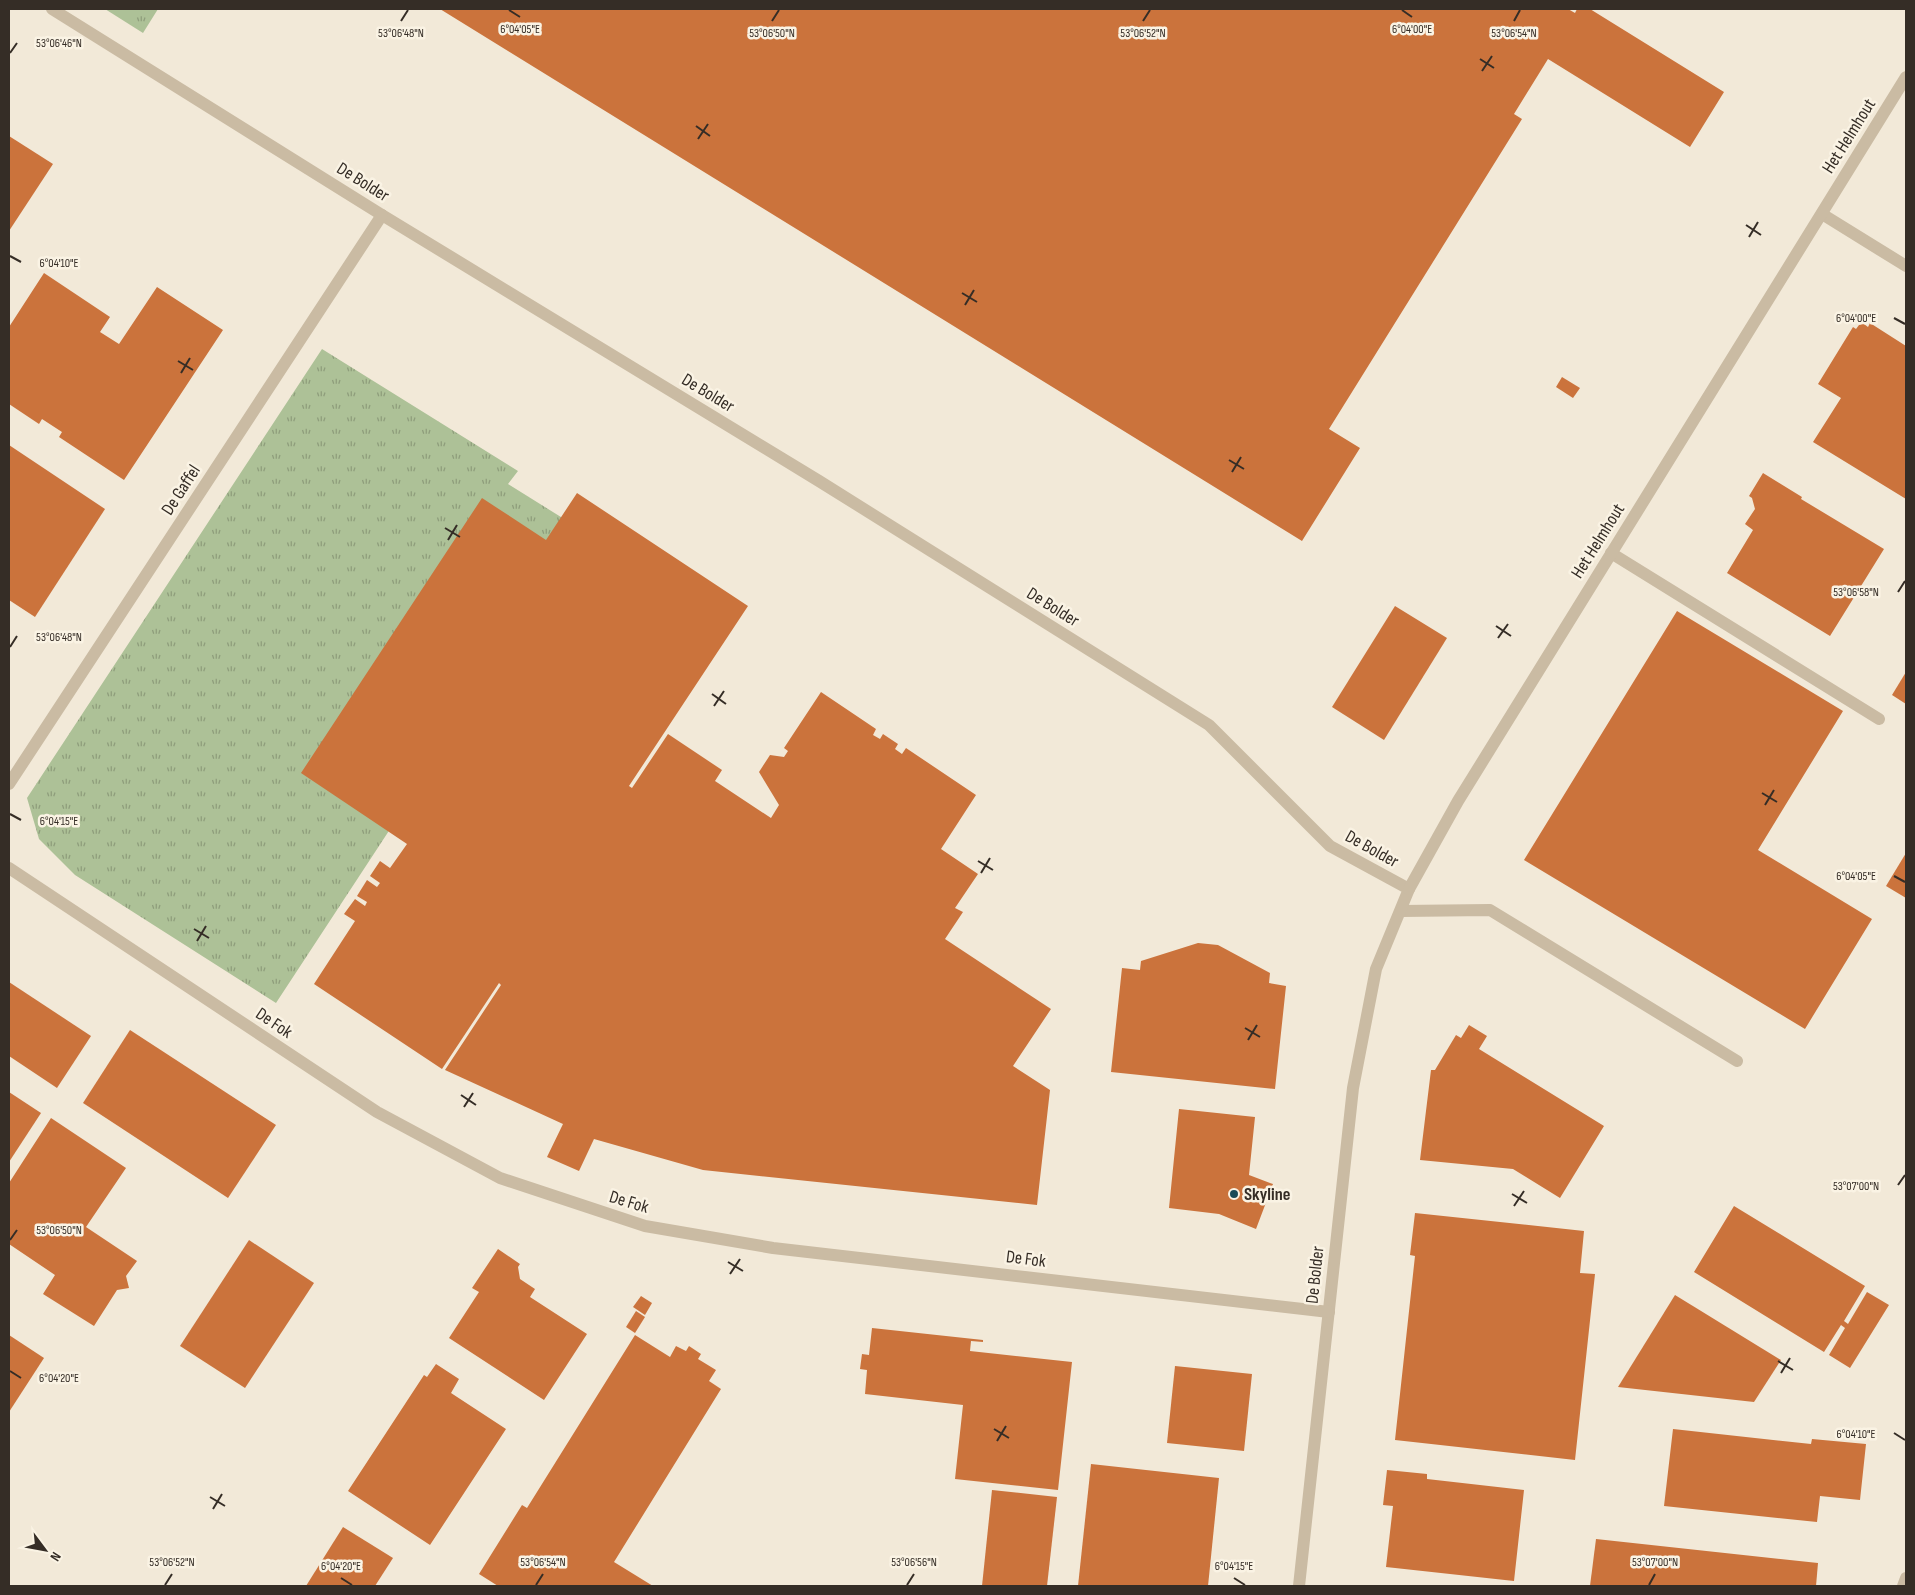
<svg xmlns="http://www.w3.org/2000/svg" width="1915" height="1595" font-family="'Sofia Sans Condensed',sans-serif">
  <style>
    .grass { fill: url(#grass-tufts) }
    .building { fill: #cb733c }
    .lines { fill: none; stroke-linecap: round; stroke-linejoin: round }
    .lane { stroke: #cabba3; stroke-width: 12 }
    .street { stroke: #cabba3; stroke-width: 12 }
    .ticks { fill: none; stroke: #352d26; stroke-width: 2 }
    .poi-dot { fill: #1a4b58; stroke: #faf3e4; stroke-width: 2 }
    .labels { text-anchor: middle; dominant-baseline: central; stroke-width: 5; stroke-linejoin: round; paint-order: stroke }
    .street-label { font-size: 18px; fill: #352d26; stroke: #faf3e4 }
    .poi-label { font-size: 18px; font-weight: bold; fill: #352d26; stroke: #faf3e4; text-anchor: start }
    .ticks-label { font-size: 12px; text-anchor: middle; fill: #352d26; stroke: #faf3e4; stroke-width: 5; stroke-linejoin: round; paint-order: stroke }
  </style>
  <defs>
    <pattern id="grass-tufts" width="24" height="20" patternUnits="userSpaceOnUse" patternTransform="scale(1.25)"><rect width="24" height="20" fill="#adc197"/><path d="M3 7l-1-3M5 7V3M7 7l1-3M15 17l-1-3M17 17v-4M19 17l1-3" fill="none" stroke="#8e9d7b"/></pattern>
  </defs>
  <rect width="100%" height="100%" fill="#f2e9d8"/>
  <g class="grass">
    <path d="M105,9H158L143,33Z"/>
    <path d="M322,349L518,471L508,484L585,532L276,1003L75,875L39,839L27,798Z"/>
  </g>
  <g class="building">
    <path d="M440,9H1568L1575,13L1577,9H1590L1724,92L1690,147L1548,59L1514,114L1522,119L1329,429L1360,448L1302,541Z"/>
    <path d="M9,136L53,164L9,231Z"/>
    <path d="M44,273L110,317L100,332L119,344L157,287L223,330L124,480L59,437L62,432L42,419L39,424L9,404V327Z"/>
    <path d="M1870,323L1906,346V499L1813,442L1841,398L1818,384L1853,327L1856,329L1859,325L1864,324L1868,327Z"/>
    <path d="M1562,377L1580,388L1573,398L1556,387Z"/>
    <path d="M9,445L105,509L35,617L9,600Z"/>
    <path d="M1763,473L1802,497L1801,499L1884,549L1830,636L1727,573L1753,530L1745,524L1755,509L1752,498L1749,496Z"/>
    <path d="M577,493L748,606L629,786L632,788L668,734L722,770L715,781L771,818L779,805L759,772L770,755L784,757L788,751L784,748L821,692L876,729L873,735L880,739L883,734L898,744L895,749L902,754L906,748L976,795L941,849L978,874L955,908L963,912L945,939L1051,1009L1013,1066L1050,1090L1037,1205L703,1170L594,1139L579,1171L547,1157L563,1124L445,1070L501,985L499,983L442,1069L314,984L355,921L344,914L355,899L365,906L367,902L357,896L367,880L377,887L380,883L370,876L380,861L390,868L407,844L301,773L482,498L546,540Z"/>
    <path d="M1395,606L1447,638L1384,740L1332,707Z"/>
    <path d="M1677,611L1843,711L1758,850L1872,919L1805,1029L1524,860Z"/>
    <path d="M1906,672V704L1892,695Z"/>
    <path d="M1906,853V898L1886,886Z"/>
    <path d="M1198,943L1218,945L1270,973L1269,983L1286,986L1275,1089L1111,1072L1122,968L1140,970L1141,961Z"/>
    <path d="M9,982L91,1036L57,1088L9,1056Z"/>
    <path d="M1469,1025L1487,1036L1479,1049L1604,1126L1560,1198L1513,1169L1420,1160L1431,1070H1435L1456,1035L1461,1038Z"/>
    <path d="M130,1030L276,1125L228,1198L83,1103Z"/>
    <path d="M9,1092L41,1113L9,1162Z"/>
    <path d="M1179,1109L1255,1117L1249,1175L1273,1184L1256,1229L1219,1214L1169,1208Z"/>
    <path d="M51,1118L126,1168L86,1227L137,1261L126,1276L129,1288L117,1290L94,1326L43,1294L55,1275L9,1244V1183Z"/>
    <path d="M1734,1206L1865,1286L1844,1321L1848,1324L1867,1292L1889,1305L1850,1368L1829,1355L1845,1328L1841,1325L1824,1352L1694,1272Z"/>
    <path d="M1415,1213L1584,1231L1580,1273L1595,1274L1575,1460L1395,1440L1415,1256L1410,1255Z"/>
    <path d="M249,1240L314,1283L245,1388L180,1346Z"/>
    <path d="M498,1249L520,1264L518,1267L520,1279L535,1289L530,1297L587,1334L544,1400L449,1338L479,1292L472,1288Z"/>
    <path d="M1675,1295L1781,1360L1754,1402L1618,1387Z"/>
    <path d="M641,1296L652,1303L645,1315L633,1307Z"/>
    <path d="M636,1311L645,1317L635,1333L626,1327Z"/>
    <path d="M872,1328L983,1340V1342L971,1341L970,1351L1072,1362L1058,1490L955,1479L963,1405L865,1394L867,1370L860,1369L862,1354L869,1355Z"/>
    <path d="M9,1335L44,1358L9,1412Z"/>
    <path d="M635,1335L670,1357L676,1346L686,1351L689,1346L701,1354L698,1359L716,1370L709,1381L721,1389L614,1562L653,1586H498L479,1574L522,1505L527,1508Z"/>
    <path d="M436,1364L459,1379L451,1393L506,1429L430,1545L348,1491L424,1375L427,1377Z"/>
    <path d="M1175,1366L1252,1374L1244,1451L1167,1443Z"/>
    <path d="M1673,1429L1811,1444L1812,1439L1866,1444L1860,1500L1820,1496L1817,1522L1664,1506Z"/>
    <path d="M1091,1464L1219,1478L1208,1586H1078Z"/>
    <path d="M1387,1470L1427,1474V1479L1524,1490L1514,1581L1386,1567L1393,1506L1383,1505Z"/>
    <path d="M992,1490L1057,1497L1047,1586H982Z"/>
    <path d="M343,1527L393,1558L375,1586H306Z"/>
    <path d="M1596,1539L1818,1563L1816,1586H1590Z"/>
  </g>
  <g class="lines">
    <g class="lane">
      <path d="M1611,553L1879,719"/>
      <path d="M1401,911L1490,910L1737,1061"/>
    </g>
    <g class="street">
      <path d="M52,9L382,215L819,481L1209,725L1330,846L1409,889L1376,969L1353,1088L1299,1586"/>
      <path d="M1822,214L1906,266"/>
      <path d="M9,784L382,215"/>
      <path d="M9,868L377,1112L500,1178L645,1226L773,1248L1329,1312"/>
      <path d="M1409,889L1458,801L1906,77"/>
      <path d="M1903,1586L1906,1578"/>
    </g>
  </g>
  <path class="ticks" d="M509,10L520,17M1402,10L1412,17M401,21L408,10M772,21L779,10M1143,21L1150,10M1514,21L1520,10M10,53L17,43M1480,59L1494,68M1482,71L1492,56M696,126L710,136M698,139L708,124M1746,225L1761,235M1749,237L1758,222M10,256L21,262M962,293L977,302M965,305L974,290M1894,318L1905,324M178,361L193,370M181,373L190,358M1229,460L1244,469M1232,472L1241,457M445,528L460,537M448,540L457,525M1898,592L1905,581M1496,626L1511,636M1498,638L1508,624M10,647L17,636M712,694L726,704M714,706L724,691M1762,793L1777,802M1765,805L1774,790M10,814L21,820M978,861L993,870M981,873L990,858M1894,876L1905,882M194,929L209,938M197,941L206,926M1245,1028L1260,1037M1248,1040L1257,1025M461,1095L476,1105M464,1107L473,1093M1898,1185L1905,1175M1512,1194L1527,1203M1514,1206L1524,1191M10,1240L17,1230M728,1262L743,1271M730,1274L740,1259M1778,1361L1793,1370M10,1371L21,1378M1781,1373L1790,1358M994,1429L1009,1438M1894,1433L1905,1440M997,1441L1006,1426M210,1497L225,1506M213,1509L222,1494M341,1578L352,1585M1234,1578L1245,1585M165,1585L172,1574M536,1585L543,1574M907,1585L914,1574M1649,1585L1655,1574"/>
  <circle class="poi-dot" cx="1234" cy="1194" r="5"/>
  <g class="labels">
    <g class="street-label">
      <text transform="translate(1849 136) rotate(-58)">Het Helmhout</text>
      <text transform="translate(363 182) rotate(32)">De Bolder</text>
      <text transform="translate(708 393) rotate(31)">De Bolder</text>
      <text transform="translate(181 490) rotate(-57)">De Gaffel</text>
      <text transform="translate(1598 541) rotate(-58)">Het Helmhout</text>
      <text transform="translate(1053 607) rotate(32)">De Bolder</text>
      <text transform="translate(1372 849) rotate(29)">De Bolder</text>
      <text transform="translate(274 1023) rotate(34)">De Fok</text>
      <text transform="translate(629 1202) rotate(17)">De Fok</text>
      <text transform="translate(1026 1259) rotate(7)">De Fok</text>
      <text transform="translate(1315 1275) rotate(-84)">De Bolder</text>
    </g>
    <g class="poi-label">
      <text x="1244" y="1194">Skyline</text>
    </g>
  </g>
  <g class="ticks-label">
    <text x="520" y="33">6°04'05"E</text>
    <text x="1412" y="33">6°04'00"E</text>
    <text x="401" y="37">53°06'48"N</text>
    <text x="772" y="37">53°06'50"N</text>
    <text x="1143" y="37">53°06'52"N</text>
    <text x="1514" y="37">53°06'54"N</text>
    <text x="59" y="47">53°06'46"N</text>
    <text x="59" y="267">6°04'10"E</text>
    <text x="1856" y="322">6°04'00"E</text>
    <text x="1856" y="596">53°06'58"N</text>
    <text x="59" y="641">53°06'48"N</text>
    <text x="59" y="825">6°04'15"E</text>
    <text x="1856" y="880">6°04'05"E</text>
    <text x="1856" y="1190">53°07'00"N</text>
    <text x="59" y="1234">53°06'50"N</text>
    <text x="59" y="1382">6°04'20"E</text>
    <text x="1856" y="1438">6°04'10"E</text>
    <text x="172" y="1566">53°06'52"N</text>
    <text x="543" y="1566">53°06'54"N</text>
    <text x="914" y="1566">53°06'56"N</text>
    <text x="1655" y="1566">53°07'00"N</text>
    <text x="341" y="1570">6°04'20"E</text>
    <text x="1234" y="1570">6°04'15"E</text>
  </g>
  <rect width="1915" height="1595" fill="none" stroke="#352d26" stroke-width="20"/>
  <g transform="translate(45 1550) rotate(122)" stroke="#faf3e4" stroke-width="4" paint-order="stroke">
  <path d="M0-4L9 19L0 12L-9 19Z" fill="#352d26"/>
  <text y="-8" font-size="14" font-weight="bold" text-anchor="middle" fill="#352d26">N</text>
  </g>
</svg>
